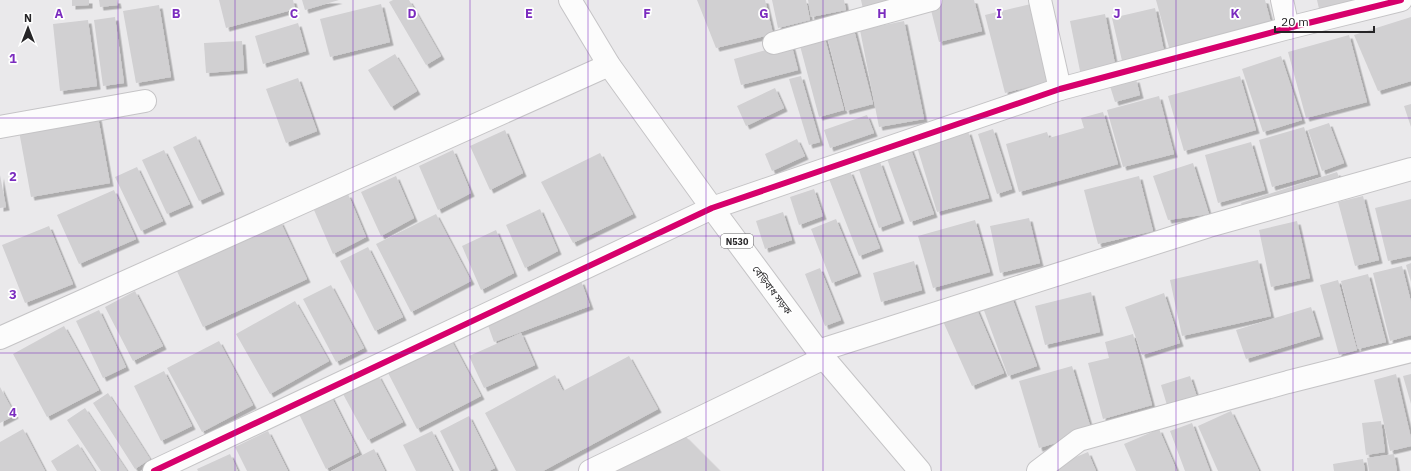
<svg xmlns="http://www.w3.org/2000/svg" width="1411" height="471" font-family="'IBM Plex Sans','Noto Sans Bengali',sans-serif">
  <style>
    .building { fill: #d1d0d2; filter: url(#shadow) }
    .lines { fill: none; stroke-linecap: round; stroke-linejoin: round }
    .minor-casing { stroke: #c5c4c6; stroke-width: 24 }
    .highway-casing { stroke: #c5c4c6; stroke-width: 24 }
    .minor { stroke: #fcfcfc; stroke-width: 22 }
    .highway { stroke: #fcfcfc; stroke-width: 22 }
    .cycleway-casing { stroke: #fff; stroke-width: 8 }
    .cycleway { stroke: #d6006c; stroke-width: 6 }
    .grid { fill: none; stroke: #7b2cbf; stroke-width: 1; stroke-opacity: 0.55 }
    .labels { text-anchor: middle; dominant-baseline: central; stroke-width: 3.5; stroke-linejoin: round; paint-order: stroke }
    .shield { fill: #fff; stroke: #676668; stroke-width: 1 }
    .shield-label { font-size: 9px; font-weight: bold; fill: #262527 }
    .street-label { font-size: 10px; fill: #262527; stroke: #fff }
    .grid-label { font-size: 13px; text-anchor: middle; font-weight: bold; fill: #7b2cbf; stroke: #fff; stroke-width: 3.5; stroke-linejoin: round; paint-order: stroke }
  </style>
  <defs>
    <filter id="shadow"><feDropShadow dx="3.5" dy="3.5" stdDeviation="0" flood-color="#0004"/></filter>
  </defs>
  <rect width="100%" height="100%" fill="#eae9eb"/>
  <g class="building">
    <path d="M72,0H89V5L72,6Z"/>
    <path d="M99,0H117L118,5L100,7Z"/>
    <path d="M219,0H293L295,9L226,28Z"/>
    <path d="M302,0H339L305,10Z"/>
    <path d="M393,0H409L441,56L426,65L389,2Z"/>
    <path d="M697,0H765L773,34L716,48Z"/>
    <path d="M772,0H806L810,20L778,28Z"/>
    <path d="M808,0H844L846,10L811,17Z"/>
    <path d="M861,0H903L863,9Z"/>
    <path d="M938,0H974L982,31L939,42L929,2Z"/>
    <path d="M1156,0H1265L1271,23L1170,51Z"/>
    <path d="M1317,0H1371L1320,13Z"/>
    <path d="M1035,3L1055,80L1005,93L985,15Z"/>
    <path d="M381,4L390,42L330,57L320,19Z"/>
    <path d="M159,5L171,77L136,83L123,11Z"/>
    <path d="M1155,8L1165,56L1123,65L1112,18Z"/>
    <path d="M1105,14L1116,69L1081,76L1070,21Z"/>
    <path d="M115,17L124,83L103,86L94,20Z"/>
    <path d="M1411,17V81L1378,91L1354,35Z"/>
    <path d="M88,20L97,86L60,91L53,24Z"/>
    <path d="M904,21L924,119L879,127L860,30Z"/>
    <path d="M298,23L306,51L263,64L255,36Z"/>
    <path d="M853,26L873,104L846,111L826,32Z"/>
    <path d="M824,35L844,110L819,117L799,42Z"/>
    <path d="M1349,35L1367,102L1306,118L1288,52Z"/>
    <path d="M242,41L244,70L206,73L204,43Z"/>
    <path d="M791,43L798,70L741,85L734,59Z"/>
    <path d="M395,54L417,91L391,107L368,70Z"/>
    <path d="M1281,56L1302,120L1263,132L1242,69Z"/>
    <path d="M801,76L820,142L809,145L789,79Z"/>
    <path d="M1240,76L1256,130L1184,151L1168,96Z"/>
    <path d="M298,78L317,131L286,143L266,89Z"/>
    <path d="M1136,79L1140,95L1115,102L1110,86Z"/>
    <path d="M775,88L784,108L746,126L737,106Z"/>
    <path d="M1159,96L1174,154L1123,167L1107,110Z"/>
    <path d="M1411,104V127L1404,106Z"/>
    <path d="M1103,112L1118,164L1019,192L1006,144L1047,132L1049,138L1084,128L1081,118Z"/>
    <path d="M867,115L874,133L830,148L824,130Z"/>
    <path d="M98,117L110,183L31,197L19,131Z"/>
    <path d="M1329,123L1344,163L1322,171L1308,130Z"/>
    <path d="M1304,127L1318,174L1272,187L1259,140Z"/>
    <path d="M993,129L1012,189L997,194L978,134Z"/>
    <path d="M505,130L523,173L490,190L470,146Z"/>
    <path d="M968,131L989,198L937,212L917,147Z"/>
    <path d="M196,136L221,191L199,201L173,147Z"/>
    <path d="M797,139L805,156L772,171L765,154Z"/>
    <path d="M1251,142L1265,190L1218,203L1205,155Z"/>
    <path d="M910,147L934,214L910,222L886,156Z"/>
    <path d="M164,150L190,204L167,214L142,160Z"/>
    <path d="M453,150L471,193L438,210L419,166Z"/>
    <path d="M600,153L633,214L573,243L541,182Z"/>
    <path d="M880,162L901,220L879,228L859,170Z"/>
    <path d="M1193,163L1209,214L1168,220L1153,176Z"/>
    <path d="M137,167L163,221L141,231L115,177Z"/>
    <path d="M850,171L880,248L859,256L829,179Z"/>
    <path d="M1337,172L1341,182L1245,213L1241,203Z"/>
    <path d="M0,175L6,207L0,208Z"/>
    <path d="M396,176L414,218L381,236L361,192Z"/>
    <path d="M1139,176L1153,231L1098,244L1084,190Z"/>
    <path d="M814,189L823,216L799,225L790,197Z"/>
    <path d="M114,190L136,239L79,264L57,215Z"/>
    <path d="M348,194L366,237L333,254L314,210Z"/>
    <path d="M1363,196L1379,260L1355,266L1338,202Z"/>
    <path d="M1411,199V256L1388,261L1375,208Z"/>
    <path d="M540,209L558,251L525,268L506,225Z"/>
    <path d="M783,212L792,240L765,249L756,221Z"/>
    <path d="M436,214L471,281L411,312L376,244Z"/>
    <path d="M1029,218L1040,263L1000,273L990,226Z"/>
    <path d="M836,219L858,273L832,283L811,229Z"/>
    <path d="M975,220L990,272L933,288L918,236Z"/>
    <path d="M280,221L307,279L203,327L176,269Z"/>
    <path d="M1297,221L1310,278L1271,287L1259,230Z"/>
    <path d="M49,226L73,284L25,303L2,245Z"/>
    <path d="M496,230L514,273L481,290L462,246Z"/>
    <path d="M368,247L403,317L375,331L340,261Z"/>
    <path d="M1258,260L1271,316L1182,336L1170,280Z"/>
    <path d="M914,261L922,290L881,302L873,273Z"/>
    <path d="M1411,263V282L1406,265Z"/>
    <path d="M1402,266L1411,302V335L1390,341L1373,273Z"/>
    <path d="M820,268L841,320L825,326L805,274Z"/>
    <path d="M1368,274L1386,342L1358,349L1341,281Z"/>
    <path d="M1338,280L1357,350L1339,355L1320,285Z"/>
    <path d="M581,281L590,306L494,342L485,317Z"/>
    <path d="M331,285L364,348L336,362L303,299Z"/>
    <path d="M135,291L163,346L133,361L105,307Z"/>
    <path d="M1091,292L1100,332L1045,345L1035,306Z"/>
    <path d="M1164,293L1180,343L1142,355L1125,307Z"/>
    <path d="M1011,295L1037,366L1008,376L982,305Z"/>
    <path d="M295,301L329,361L270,394L236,334Z"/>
    <path d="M975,305L1004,373L972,386L942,319Z"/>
    <path d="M1311,307L1320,336L1246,359L1236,330Z"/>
    <path d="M99,310L126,367L103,378L76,321Z"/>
    <path d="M64,326L99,390L47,417L13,354Z"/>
    <path d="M521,333L535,365L484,388L469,356Z"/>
    <path d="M1133,334L1152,405L1103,419L1088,363L1109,358L1105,342Z"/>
    <path d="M449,336L481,396L417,429L386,369Z"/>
    <path d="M219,341L253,405L202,432L167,368Z"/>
    <path d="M629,356L658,409L543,471H516L485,413L555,375L563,391Z"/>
    <path d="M1072,366L1092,432L1039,448L1019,381Z"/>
    <path d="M164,371L192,426L161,441L134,386Z"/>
    <path d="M1396,374L1411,438V446L1390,451L1374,380Z"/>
    <path d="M1411,374V404L1403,376Z"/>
    <path d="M378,375L403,422L368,440L343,394Z"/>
    <path d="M1190,376L1199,403L1169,412L1161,385Z"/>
    <path d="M0,387L15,415L0,423Z"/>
    <path d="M108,393L150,459L135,469L93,403Z"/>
    <path d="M330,394L359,452L326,469L297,410Z"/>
    <path d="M85,408L127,471H101L67,420Z"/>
    <path d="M1231,411L1259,471H1218L1198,426Z"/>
    <path d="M469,416L495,468L489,471H460L440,431Z"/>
    <path d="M1381,421L1385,452L1366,455L1362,423Z"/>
    <path d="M1192,423L1210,471H1185L1170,431Z"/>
    <path d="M23,429L45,471H0V442Z"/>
    <path d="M1159,429L1177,471H1136L1124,444Z"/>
    <path d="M268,431L288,471H247L235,447Z"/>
    <path d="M432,431L452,471H416L403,445Z"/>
    <path d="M685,436L720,471H616Z"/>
    <path d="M78,444L95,471H57L51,461Z"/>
    <path d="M374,449L385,471H331Z"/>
    <path d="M1088,452L1096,471H1042Z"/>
    <path d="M230,454L238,471H198L197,469Z"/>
    <path d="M1394,454L1397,471H1369L1367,458Z"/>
    <path d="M1363,459L1365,471H1334L1333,464Z"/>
  </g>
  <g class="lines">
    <defs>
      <g id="minor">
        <path d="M1040,0L1060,89"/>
        <path d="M1282,0L1288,28"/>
        <path d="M774,43L931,0"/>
        <path d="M0,127L145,101"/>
        <path d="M0,338L609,65"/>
        <path d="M818,351L1209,226L1411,169"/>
        <path d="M154,471L712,208L1060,89L1288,28L1401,0"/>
        <path d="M590,471L824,358"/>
        <path d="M1038,471L1079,440L1288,382L1411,351"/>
      </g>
      <path id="highway" d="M570,0L609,65L712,208L818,351L920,471"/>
    </defs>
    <use href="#minor" class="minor-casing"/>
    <use href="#highway" class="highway-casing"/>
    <use href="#minor" class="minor"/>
    <use href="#highway" class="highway"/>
    <defs>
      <path id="cycleway" d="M154,471L712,208L1060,89L1288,28L1401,0"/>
    </defs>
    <use href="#cycleway" class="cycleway-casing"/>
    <use href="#cycleway" class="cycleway"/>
  </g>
  <path class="grid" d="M118,0V471M235,0V471M353,0V471M470,0V471M588,0V471M706,0V471M823,0V471M941,0V471M1058,0V471M1176,0V471M1293,0V471M0,118H1411M0,236H1411M0,353H1411"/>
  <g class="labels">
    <rect class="shield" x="721" y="234" width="32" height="14" rx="3"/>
    <g class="shield-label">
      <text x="737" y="241">N530</text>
    </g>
    <g class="street-label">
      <text transform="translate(772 290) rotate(53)">বেড়িবাধ সড়ক</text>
    </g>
  </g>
  <g class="grid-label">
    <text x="59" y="18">A</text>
    <text x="176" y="18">B</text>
    <text x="294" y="18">C</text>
    <text x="412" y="18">D</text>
    <text x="529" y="18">E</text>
    <text x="647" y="18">F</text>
    <text x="764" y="18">G</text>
    <text x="882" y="18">H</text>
    <text x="999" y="18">I</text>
    <text x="1117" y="18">J</text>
    <text x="1235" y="18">K</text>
    <text x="13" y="63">1</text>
    <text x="13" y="181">2</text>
    <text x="13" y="299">3</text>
    <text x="13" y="417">4</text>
  </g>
  <g transform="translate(28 28)" stroke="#ffffff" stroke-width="3" paint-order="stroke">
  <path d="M0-3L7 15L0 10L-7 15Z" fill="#262527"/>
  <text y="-6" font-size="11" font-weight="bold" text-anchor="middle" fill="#262527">N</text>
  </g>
  <path d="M1275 26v6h99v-6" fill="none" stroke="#262527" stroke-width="2"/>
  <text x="1281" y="26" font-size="12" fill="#262527" stroke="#ffffff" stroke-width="3" paint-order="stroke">20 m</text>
</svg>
